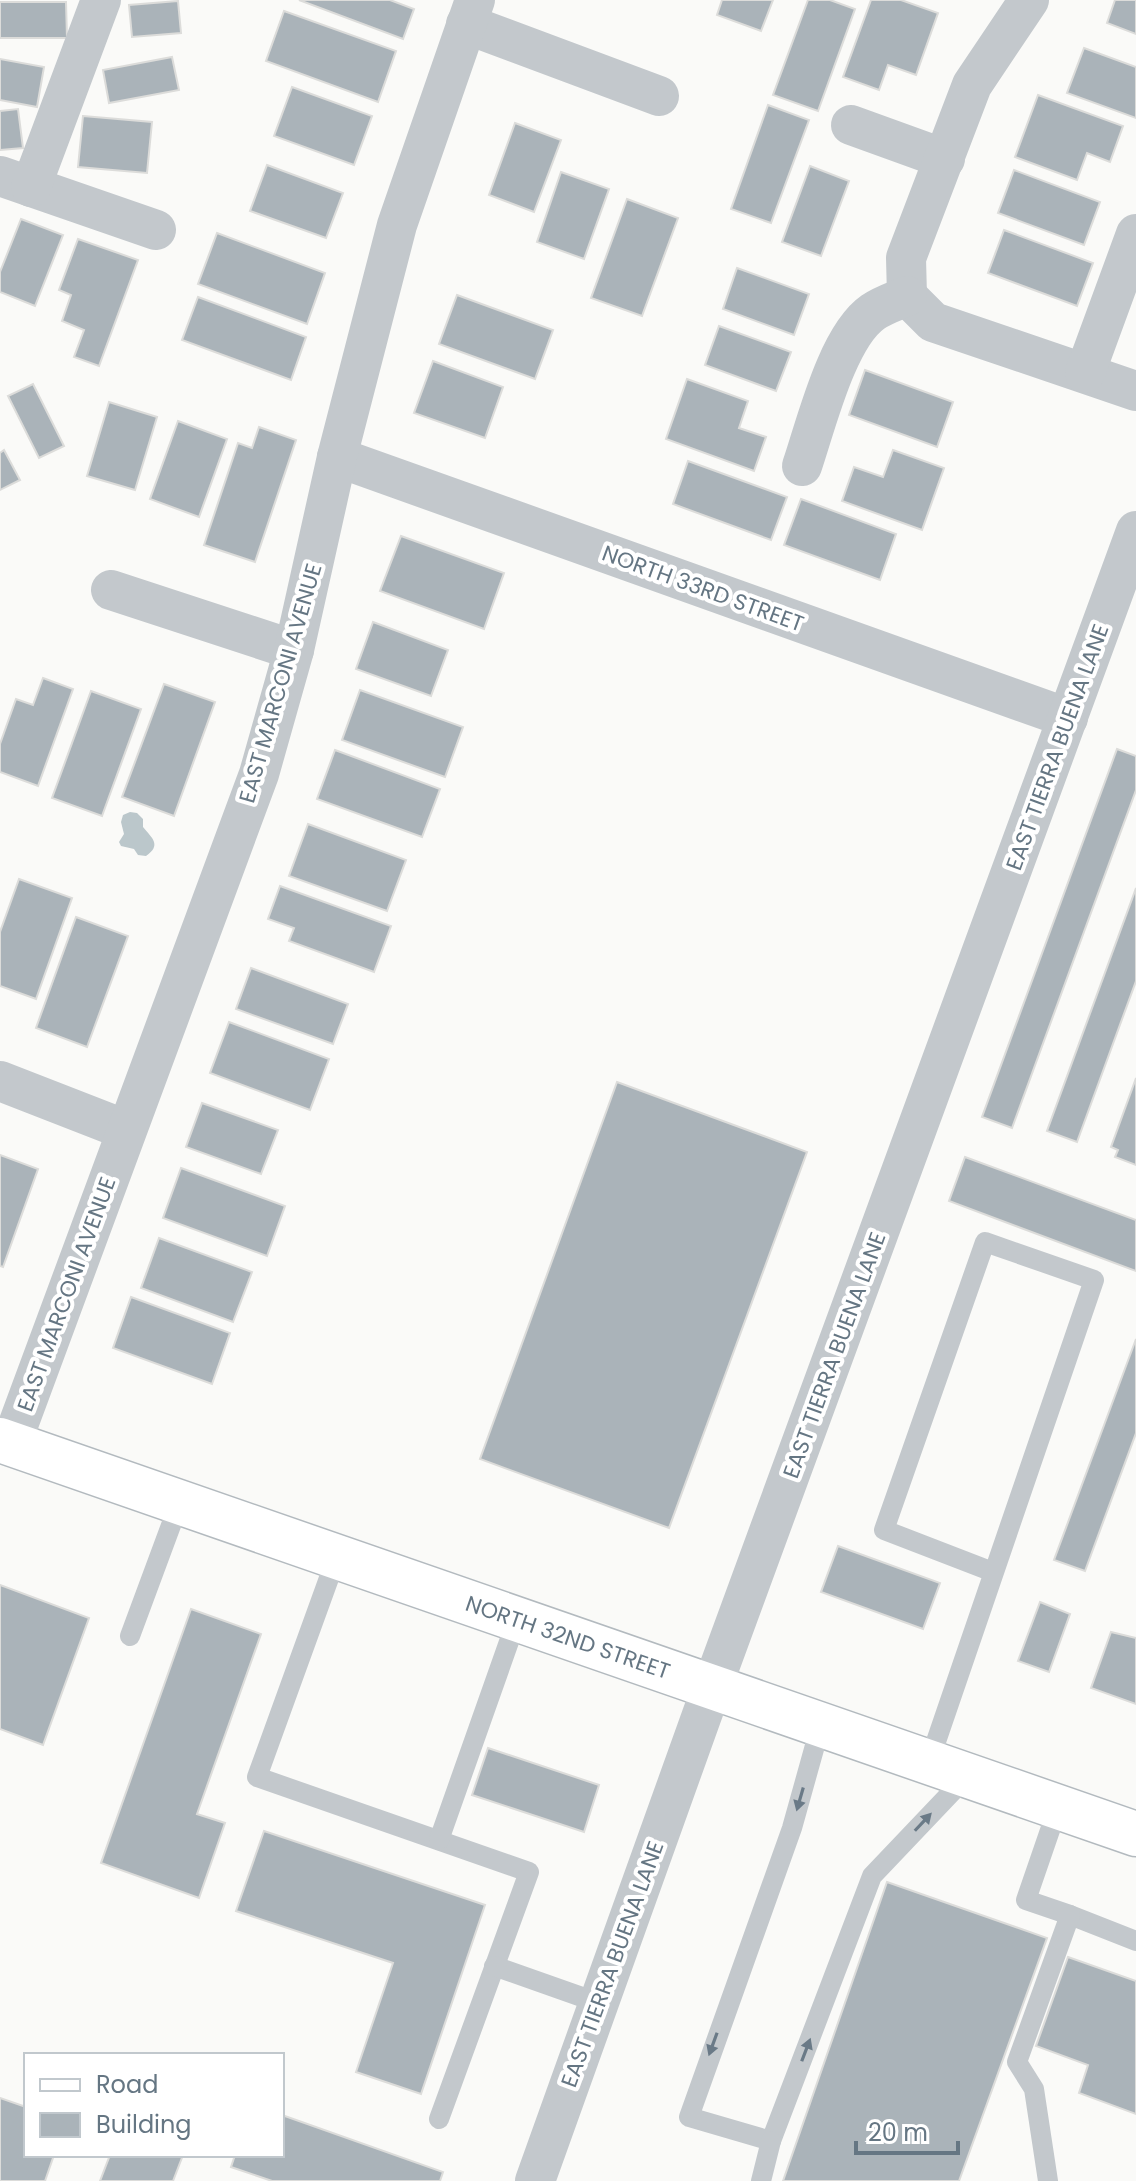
<svg xmlns="http://www.w3.org/2000/svg" width="1136" height="2181" font-family="Poppins,sans-serif">
	<rect width="100%" height="100%" fill="#fafaf8"/>
	<path fill="#bbc7cb" d="M130,812L137,813L143,819V827C152,838 162,845 146,856L138,855L134,849L121,846L119,842L124,834L121,822L123,815Z"/>
	<g fill="#aab3b9" stroke="#dcdcda" stroke-width="2">
		<path d="M299,0H390L414,9L403,39Z"/>
		<path d="M722,0H773L761,31L717,15Z"/>
		<path d="M808,0H830L855,9L818,111L773,95Z"/>
		<path d="M871,0H901L938,13L916,75L888,65L879,90L843,77Z"/>
		<path d="M1115,0H1136V34L1107,23Z"/>
		<path d="M178,1L181,33L132,37L129,5Z"/>
		<path d="M0,2H66L67,38H0Z"/>
		<path d="M284,11L396,51L378,102L266,61Z"/>
		<path d="M1084,48L1136,67V118L1067,93Z"/>
		<path d="M172,57L179,90L109,103L103,70Z"/>
		<path d="M0,59L44,67L37,107L0,100Z"/>
		<path d="M292,87L372,116L354,165L274,136Z"/>
		<path d="M1038,95L1123,126L1110,162L1087,153L1077,180L1015,157Z"/>
		<path d="M768,105L809,120L771,223L731,209Z"/>
		<path d="M18,109L23,148L0,150V111Z"/>
		<path d="M83,116L152,122L147,173L78,167Z"/>
		<path d="M515,123L561,140L534,212L489,195Z"/>
		<path d="M267,165L343,193L326,238L250,211Z"/>
		<path d="M810,166L849,181L821,256L782,242Z"/>
		<path d="M1014,170L1100,202L1084,245L998,213Z"/>
		<path d="M561,172L609,189L584,259L537,242Z"/>
		<path d="M627,199L678,218L642,316L591,298Z"/>
		<path d="M21,219L63,235L35,306L0,292V272Z"/>
		<path d="M1004,230L1093,263L1077,306L988,273Z"/>
		<path d="M217,233L325,273L307,324L198,284Z"/>
		<path d="M78,239L138,260L99,366L74,357L84,330L62,321L71,295L59,290Z"/>
		<path d="M737,268L809,294L794,335L723,309Z"/>
		<path d="M457,295L553,330L535,379L439,344Z"/>
		<path d="M198,297L306,337L291,380L182,340Z"/>
		<path d="M719,326L791,352L776,391L705,365Z"/>
		<path d="M433,361L503,387L485,438L414,413Z"/>
		<path d="M865,370L953,402L937,447L849,415Z"/>
		<path d="M687,379L748,401L739,428L766,437L754,471L666,439Z"/>
		<path d="M33,384L64,446L39,458L8,396Z"/>
		<path d="M109,402L157,417L135,490L87,476Z"/>
		<path d="M178,421L227,439L199,517L150,499Z"/>
		<path d="M259,427L296,440L255,562L204,545L238,443L252,448Z"/>
		<path d="M4,450L20,480L0,490V453Z"/>
		<path d="M893,450L944,468L922,530L842,501L854,467L883,477Z"/>
		<path d="M688,461L787,497L771,540L673,504Z"/>
		<path d="M801,499L896,534L880,580L784,545Z"/>
		<path d="M401,536L504,573L484,629L380,591Z"/>
		<path d="M373,622L448,650L431,696L356,669Z"/>
		<path d="M43,678L73,689L38,786L0,772V744L16,699L33,705Z"/>
		<path d="M164,684L215,702L174,816L122,797Z"/>
		<path d="M360,690L463,727L445,777L342,740Z"/>
		<path d="M91,691L141,709L102,816L52,798Z"/>
		<path d="M1117,749L1136,756V790L1012,1128L982,1117Z"/>
		<path d="M335,750L440,789L422,837L317,799Z"/>
		<path d="M308,824L406,860L387,911L289,876Z"/>
		<path d="M19,879L72,898L36,999L0,986V932Z"/>
		<path d="M280,886L391,926L374,972L289,941L294,928L268,919Z"/>
		<path d="M1136,888V981L1077,1142L1047,1131Z"/>
		<path d="M76,917L128,936L87,1047L36,1028Z"/>
		<path d="M251,968L348,1004L333,1044L236,1009Z"/>
		<path d="M229,1022L329,1059L310,1110L210,1073Z"/>
		<path d="M1136,1078V1165L1115,1157L1118,1150L1111,1147Z"/>
		<path d="M617,1082L807,1152L669,1528L480,1459Z"/>
		<path d="M202,1103L278,1130L261,1174L186,1147Z"/>
		<path d="M0,1155L38,1169L3,1267L0,1266Z"/>
		<path d="M965,1157L1136,1220V1271L949,1201Z"/>
		<path d="M181,1168L285,1206L267,1256L163,1218Z"/>
		<path d="M159,1238L252,1272L233,1322L141,1288Z"/>
		<path d="M131,1297L230,1333L212,1384L113,1348Z"/>
		<path d="M1136,1339V1433L1085,1571L1054,1560Z"/>
		<path d="M838,1546L940,1583L923,1629L821,1592Z"/>
		<path d="M0,1585L89,1618L43,1745L0,1729Z"/>
		<path d="M1040,1602L1070,1614L1049,1672L1018,1661Z"/>
		<path d="M191,1609L261,1634L197,1814L225,1823L199,1898L101,1863Z"/>
		<path d="M1111,1632L1136,1638V1704L1091,1688Z"/>
		<path d="M488,1748L599,1785L584,1832L472,1795Z"/>
		<path d="M264,1831L485,1905L421,2094L356,2072L393,1963L236,1911Z"/>
		<path d="M887,1882L1047,1938L959,2181H783Z"/>
		<path d="M1068,1957L1136,1981V2114L1079,2093L1088,2065L1036,2046Z"/>
		<path d="M0,2098L26,2107V2155H54L45,2181H0Z"/>
		<path d="M282,2115L443,2172L440,2181H272L231,2167L235,2155H282Z"/>
		<path d="M110,2155H183L173,2181H100Z"/>
	</g>
	<g fill="none" stroke-linecap="round" stroke-linejoin="round">
		<g stroke="#b3babf" stroke-width="47">
			<path id="secondary" d="M0,1440L1136,1834"/>
		</g>
		<g stroke="#c3c8cc" stroke-width="20">
			<path d="M337,1556L257,1777L529,1872L439,2119"/>
			<path d="M130,1636L180,1501"/>
			<path d="M821,1724L792,1828L689,2117L771,2141L872,1876L968,1775"/>
			<path d="M929,1762L1094,1280L985,1242L884,1530L993,1572"/>
			<path d="M439,1840L517,1619"/>
			<path d="M1070,1915L1136,1941"/>
			<path d="M494,1966L599,2003"/>
			<path d="M761,2181L771,2141"/>
			<path d="M1048,2181L1034,2089L1017,2062L1070,1915L1026,1900L1058,1807"/>
		</g>
		<g stroke="#c3c8cc" stroke-width="40">
			<path d="M466,24L659,96"/>
			<path d="M851,125L945,159"/>
			<path d="M0,176L156,230"/>
			<path d="M31,187L101,0"/>
			<path d="M907,296L906,258L972,85L1029,0"/>
			<path d="M907,296L933,322L1136,391"/>
			<path d="M1085,373L1136,234"/>
			<path d="M337,457L1068,718"/>
			<path d="M802,466C816,425 837,337 873,312C883,305 896,301 907,296"/>
			<path d="M111,590L294,650"/>
			<path d="M0,1081L126,1130"/>
			<path d="M11,1444L259,774L294,650L337,457L397,225L475,0"/>
			<path d="M535,2181L712,1687L1136,531"/>
		</g>
		<use href="#secondary" stroke="#fff" stroke-width="44"/>
	</g>
	<defs><path id="oneway-solid" d="M-6-.8H1V-3.2L6.5 0L1 3.2V.8H-6Z" transform="scale(2)"/></defs>
	<g fill="#6a7a87">
		<use href="#oneway-solid" transform="translate(800 1799) rotate(106)"/>
		<use href="#oneway-solid" transform="translate(923 1822) rotate(-47)"/>
		<use href="#oneway-solid" transform="translate(713 2044) rotate(110)"/>
		<use href="#oneway-solid" transform="translate(806 2050) rotate(-69)"/>
	</g>
	<g text-anchor="middle" stroke-width="8" stroke-linejoin="round" paint-order="stroke">
		<g font-size="22" fill="#657683" stroke="#fff">
			<text transform="translate(703 588) rotate(20)" y="8">NORTH 33RD STREET</text>
			<text transform="translate(280 683) rotate(-74)" y="8">EAST MARCONI AVENUE</text>
			<text transform="translate(1057 747) rotate(-70)" y="8">EAST TIERRA BUENA LANE</text>
			<text transform="translate(66 1294) rotate(-70)" y="8">EAST MARCONI AVENUE</text>
			<text transform="translate(834 1355) rotate(-70)" y="8">EAST TIERRA BUENA LANE</text>
			<text transform="translate(568 1637) rotate(19)" y="8">NORTH 32ND STREET</text>
			<text transform="translate(612 1964) rotate(-70)" y="8">EAST TIERRA BUENA LANE</text>
		</g>
	</g>
	<rect x="24" y="2053" width="260" height="104" fill="#ffffff" stroke="#c1c8cd" stroke-width="2"/>
	<rect x="40" y="2079" width="40" height="12" fill="#ffffff" stroke="#c1c8cd" stroke-width="2"/>
	<text x="96" y="2093" font-size="24" fill="#657683">Road</text>
	<rect x="40" y="2113" width="40" height="24" fill="#aab3b9" stroke="#c1c8cd" stroke-width="2"/>
	<text x="96" y="2133" font-size="24" fill="#657683">Building</text>
	<path d="M856 2141v12h102v-12" fill="none" stroke="#657683" stroke-width="4"/>
	<text x="868" y="2141" font-size="24" fill="#657683" stroke="#ffffff" stroke-width="6" paint-order="stroke">20 m</text>
</svg>
